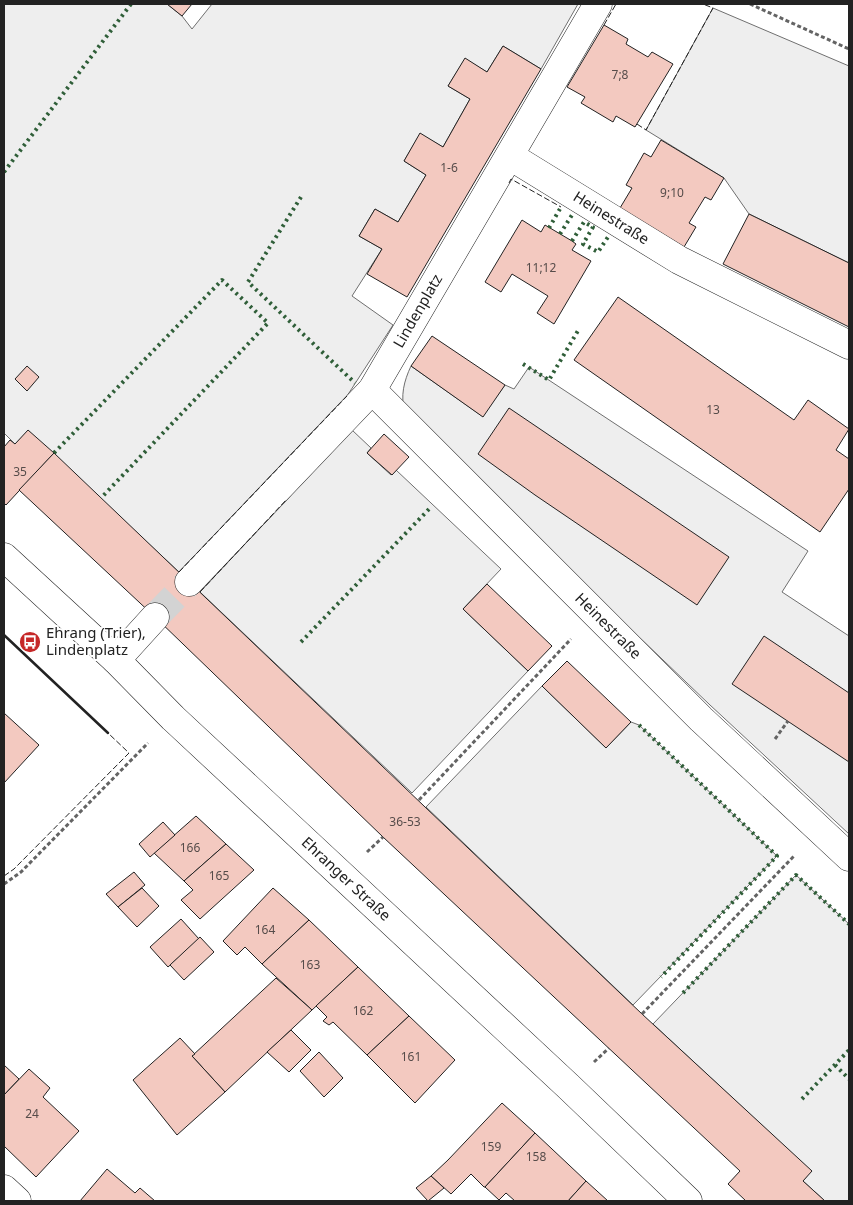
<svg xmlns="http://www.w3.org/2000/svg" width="853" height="1205" font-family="'Noto Sans',sans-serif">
	<rect width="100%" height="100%" fill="#fff"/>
	<g fill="#eee" stroke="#6f6f6f">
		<path d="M4,4H167L182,16L192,29L212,4H578L541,69L503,46L487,72L465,59L448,86L470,99L443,147L420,134L404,161L426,175L398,222L375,209L359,236L382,249L352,296L393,325L347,396L179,572L28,431L15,444L4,433Z"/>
		<path d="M713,8L849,66V263L749,214L724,178L646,130Z"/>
		<path d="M411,366L482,416L505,385L514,389L529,367L808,551L782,592L849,636V834L710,705L405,413C400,396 404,381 411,366Z"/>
		<path d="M352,430L371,448L367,453L391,475L396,470L501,569L463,609L528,671L412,793L200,592Z"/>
		<path d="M542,686L606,748L631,722L639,725L777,856L633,1005L426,807Z"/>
		<path d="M796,875L849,924V1201H825L803,1181L811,1171L653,1024Z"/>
	</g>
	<g fill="#f3c9c0" stroke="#222">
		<path d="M167,4H192L182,16Z"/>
		<path d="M604,25L628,39L626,44L648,57L652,52L673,64L635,127L616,116L613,122L581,103L585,97L567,87Z"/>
		<path d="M503,46L541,69L407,297L367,274L382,249L359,236L375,209L398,222L426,175L404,161L420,133L443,147L470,99L448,86L465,58L487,72Z"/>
		<path d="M661,140L724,178L711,200L705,197L689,223L696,227L684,247L620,208L632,188L626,185L644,153L651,157Z"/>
		<path d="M749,214L849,263V327L723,264Z"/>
		<path d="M522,220L541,232L545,225L572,241L576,244L572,250L591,261L554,324L537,313L548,296L512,274L501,292L485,282Z"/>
		<path d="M618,297L794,420L808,400L849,429L836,450L849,459V489L820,532L574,360Z"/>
		<path d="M432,336L505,385L483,417L411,366Z"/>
		<path d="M27,366L39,377L27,391L15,379Z"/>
		<path d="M509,408L729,557L697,605L535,495L478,454Z"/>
		<path d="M28,430L54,453L6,505L4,503V447L10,440L15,444Z"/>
		<path d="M384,434L409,457L392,475L367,453Z"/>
		<path d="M54,453L642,1014L812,1171L803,1181L825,1201H746L728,1184L740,1171L383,837L155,617L19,490Z"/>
		<path d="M487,584L552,646L528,671L463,609Z"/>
		<path d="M764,636L849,693V762L732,684Z"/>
		<path d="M567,661L631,722L606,748L542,686Z"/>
		<path d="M4,713L39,745L4,783Z"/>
		<path d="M196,816L226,844L184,881L154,853Z"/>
		<path d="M163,822L175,835L150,857L139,844Z"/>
		<path d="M226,844L254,870L200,919L181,900L193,890L184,881Z"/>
		<path d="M134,872L145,885L118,907L106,894Z"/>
		<path d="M142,888L159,906L137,927L118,907Z"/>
		<path d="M273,888L309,920L262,964L245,947L237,955L223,941Z"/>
		<path d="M181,919L199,939L168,967L150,947Z"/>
		<path d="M309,920L358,967L312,1010L262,964Z"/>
		<path d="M200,937L214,952L184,980L170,965Z"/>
		<path d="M358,967L409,1016L367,1055L333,1022L329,1025L323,1021L327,1017L316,1006Z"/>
		<path d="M276,978L312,1010L225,1092L192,1056Z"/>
		<path d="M409,1016L455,1060L415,1103L367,1055Z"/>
		<path d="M291,1030L311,1050L289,1072L267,1052Z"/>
		<path d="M180,1038L195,1054L192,1056L225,1092L177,1135L133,1080Z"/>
		<path d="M319,1052L343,1078L324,1097L300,1071Z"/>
		<path d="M4,1065L19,1079L4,1095Z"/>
		<path d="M29,1069L50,1088L43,1097L79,1131L36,1177L4,1146V1095Z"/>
		<path d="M502,1103L535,1133L485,1187H484L471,1174L451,1194L431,1176L448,1160Z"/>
		<path d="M535,1133L586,1181L568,1201H515L506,1193L499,1200L485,1187Z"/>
		<path d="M107,1169L135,1193L140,1188L155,1201H80Z"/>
		<path d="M431,1176L444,1188L428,1201L416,1188Z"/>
		<path d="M586,1181L608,1201H568Z"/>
	</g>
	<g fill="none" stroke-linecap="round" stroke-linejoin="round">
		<path stroke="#d3d3d3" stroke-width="28" stroke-dasharray="28 14" stroke-linecap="butt" d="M155,617L189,582"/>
		<g stroke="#222" stroke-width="29">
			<g id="minor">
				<path d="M510,156L679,260L849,345"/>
				<path d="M372,390L701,719L849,857"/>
				<path d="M4,557L116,660L173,718L569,1087L688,1201"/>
				<path d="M189,582L372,390L598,4"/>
				<path d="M116,660L155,617"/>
				<path d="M4,1189L17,1201"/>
			</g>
		</g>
		<g stroke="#646464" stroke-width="3" stroke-dasharray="4 2.5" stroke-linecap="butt">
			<path d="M750,4L849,49"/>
			<path d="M775,739L788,721"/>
			<path d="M419,800L571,639"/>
			<path d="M367,852L383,837"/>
			<path d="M4,884L21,872L148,743"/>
			<path d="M642,1014L794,856"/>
			<path d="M594,1062L609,1048"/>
		</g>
		<use href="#minor" stroke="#fff" stroke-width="28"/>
		<g stroke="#2f5e38" stroke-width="4" stroke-dasharray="2.5 4" stroke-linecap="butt">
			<path d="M4,172L131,4"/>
			<path d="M301,197L248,282L355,383"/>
			<path d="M549,228L561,207"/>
			<path d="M560,234L572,215"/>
			<path d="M572,241L584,222L593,227L583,244L598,252L608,237"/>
			<path d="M523,364L549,380L579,329"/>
			<path d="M54,453L222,280L268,323L101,498"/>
			<path d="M301,642L431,507"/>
			<path d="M639,725L777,856L661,977"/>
			<path d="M683,993L796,875L849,924"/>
			<path d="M835,1065L849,1079"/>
			<path d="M802,1099L849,1050"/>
		</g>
		<g stroke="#222" stroke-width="1" stroke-dasharray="6 2.5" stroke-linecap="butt">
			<path d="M604,25L616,4"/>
			<path d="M637,124L646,130L713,8L703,4"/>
			<path d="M509,183L511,179L561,207"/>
			<path d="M179,572L347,396"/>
			<path d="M200,592L287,499"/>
			<path d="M4,876L14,869L129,753L108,733"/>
		</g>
		<path stroke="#222" stroke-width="2.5" d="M4,635L108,733"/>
	</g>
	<defs>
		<g id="bus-disc" transform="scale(1.125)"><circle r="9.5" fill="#c62828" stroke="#fff"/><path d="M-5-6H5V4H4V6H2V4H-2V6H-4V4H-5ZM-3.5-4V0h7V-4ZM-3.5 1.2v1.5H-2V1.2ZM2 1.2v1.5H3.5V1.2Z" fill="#fff"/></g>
	</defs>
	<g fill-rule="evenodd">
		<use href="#bus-disc" x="30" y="642"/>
	</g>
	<g text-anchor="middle" stroke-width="4" stroke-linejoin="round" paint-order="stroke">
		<g font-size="12" fill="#564c4a">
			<text x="620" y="79">7;8</text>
			<text x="449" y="172">1-6</text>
			<text x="672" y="197">9;10</text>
			<text x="541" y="272">11;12</text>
			<text x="713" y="414">13</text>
			<text x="20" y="476">35</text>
			<text x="405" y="826">36-53</text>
			<text x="190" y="852">166</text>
			<text x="219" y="880">165</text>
			<text x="265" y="934">164</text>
			<text x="310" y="969">163</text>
			<text x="363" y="1015">162</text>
			<text x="411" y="1061">161</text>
			<text x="32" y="1118">24</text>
			<text x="491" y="1151">159</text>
			<text x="536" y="1161">158</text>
		</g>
		<g font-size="15" fill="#222" stroke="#fff">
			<text transform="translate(611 218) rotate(32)" y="5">Heinestraße</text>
			<text transform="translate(418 311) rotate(-60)" y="5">Lindenplatz</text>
			<text transform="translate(608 626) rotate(45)" y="5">Heinestraße</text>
			<text transform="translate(346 879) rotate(43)" y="5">Ehranger Straße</text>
		</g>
		<g font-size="15" fill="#222" stroke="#fff" text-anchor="start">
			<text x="46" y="638">Ehrang (Trier),<tspan x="46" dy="17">Lindenplatz</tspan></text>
		</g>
	</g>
	<rect width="853" height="1205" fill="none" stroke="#222222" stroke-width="10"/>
</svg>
